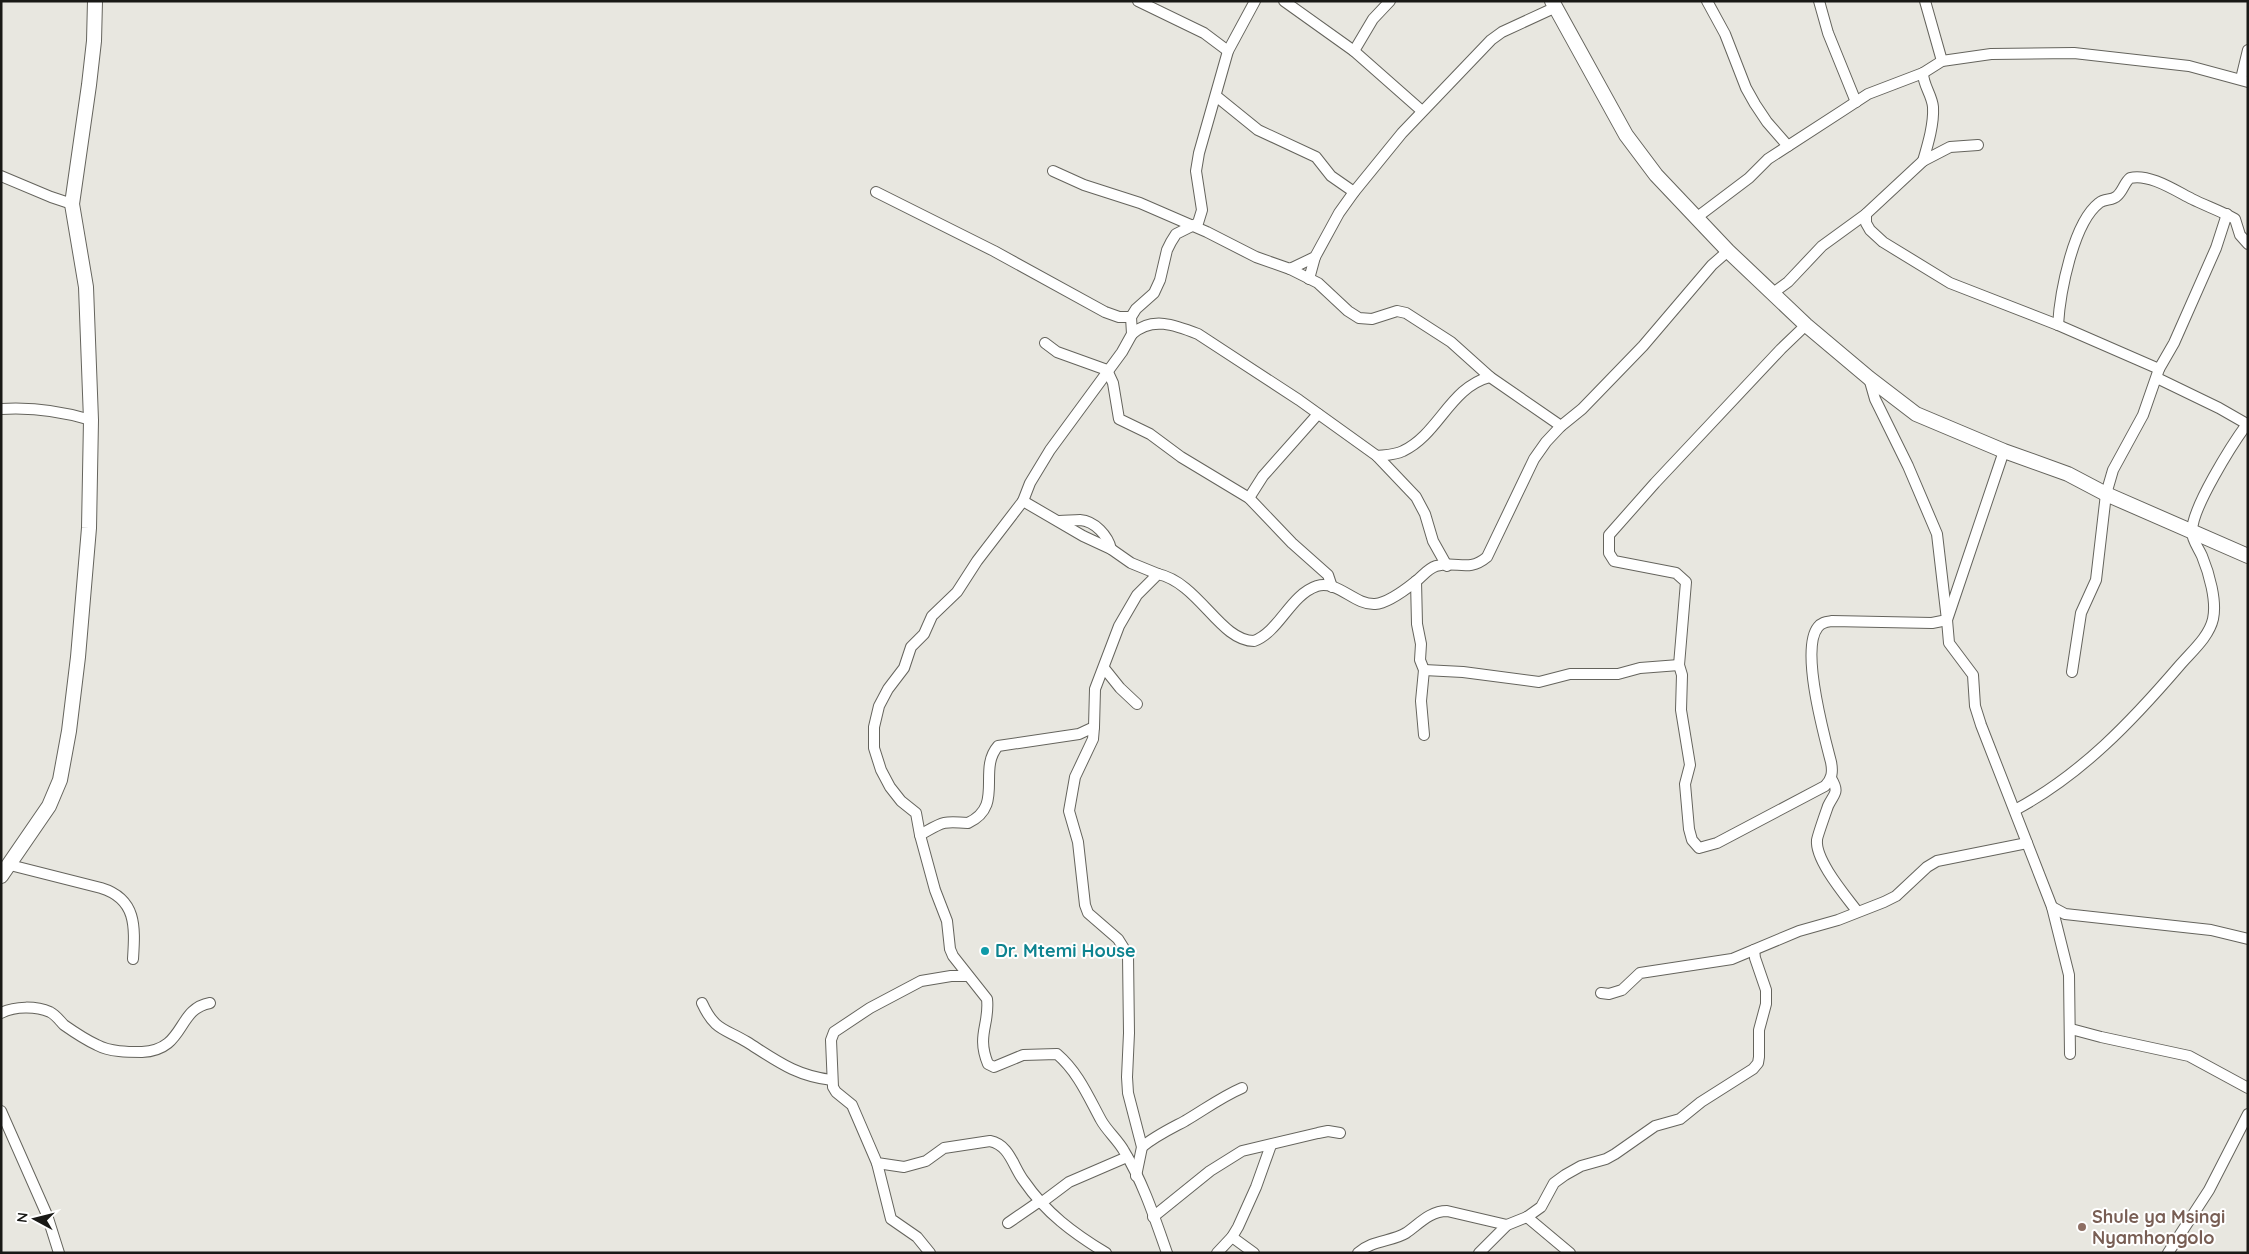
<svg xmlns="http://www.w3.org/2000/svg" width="2249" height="1254" font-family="Quicksand,sans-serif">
	<rect width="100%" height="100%" fill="#e8e7e0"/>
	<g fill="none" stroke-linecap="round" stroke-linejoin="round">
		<g stroke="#65645d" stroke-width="12">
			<g id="minor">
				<path d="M1138,1L1204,33L1228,51"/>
				<path d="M1284,1L1354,51L1422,111"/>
				<path d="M1707,1L1725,34L1746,88L1755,104L1767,122L1788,146"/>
				<path d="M1819,1L1828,33L1856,102"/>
				<path d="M1925,1L1942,61"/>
				<path d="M1354,51L1373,19L1390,1"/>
				<path d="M2241,79L2248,50"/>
				<path d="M1216,96L1258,130L1316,157L1331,176L1354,192"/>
				<path d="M1923,161C1928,144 1934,124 1933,107C1932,95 1923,85 1923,73"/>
				<path d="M1053,171L1084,185L1140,203L1207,232L1256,257L1290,269L1315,257L1339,213L1354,192L1402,133L1491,40L1502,32L1554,8"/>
				<path d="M1,176L51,197L72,204"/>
				<path d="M876,192L994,251L1105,312L1119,317H1131"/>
				<path d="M1866,214V223L1870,230L1883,242L1950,283L2058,325L2159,369"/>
				<path d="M1696,218L1749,178L1768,159L1842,111L1868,94L1923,73L1942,61L1991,54L2074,53L2189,66L2248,82"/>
				<path d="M1290,269L1318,283L1348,311L1359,318L1372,319L1397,311L1406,313L1451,342L1490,377L1561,426"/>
				<path d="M1309,279L1315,257"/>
				<path d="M1773,293L1788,282L1822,246L1866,214L1923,161L1950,147L1978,145"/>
				<path d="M1806,325L1781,349L1655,483L1609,535V553L1614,561L1676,573L1686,582L1679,665L1682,675L1681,710L1690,765L1685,784L1689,829L1692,840L1699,848L1717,843L1825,786C1832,779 1833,772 1831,762C1824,735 1800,649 1818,627C1822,622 1826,622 1832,621L1932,623L1947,620L1937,534L1908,466L1875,399L1869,378"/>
				<path d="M2058,325C2060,293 2073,223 2099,203C2105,198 2112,201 2117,196C2123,191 2124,183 2130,178C2149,173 2176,191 2192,199C2206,206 2221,211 2235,219L2240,235L2248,244"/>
				<path d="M1132,334C1152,316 1175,325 1198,334L1299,400L1377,456L1416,497L1425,514L1433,541L1447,566"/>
				<path d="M1045,343L1057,352L1107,370L1113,383L1119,419L1150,434L1181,457L1249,498L1292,543L1328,575L1332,587"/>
				<path d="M1,409C33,407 61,411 91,420"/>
				<path d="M2004,451L1947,620L1949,643L1973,675L1975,706L1981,725L2052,907L2069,975L2070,1054"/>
				<path d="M1377,456C1385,455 1395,455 1403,451C1439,434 1450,387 1490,377"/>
				<path d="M1249,498L1263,476L1318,414"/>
				<path d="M1023,501L1083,536L1111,549L1131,563L1158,574"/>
				<path d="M1059,521C1066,521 1073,520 1080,520C1095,521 1108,536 1111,549"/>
				<path d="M1416,581L1417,624L1421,644L1420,660L1424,670L1421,701L1424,735"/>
				<path d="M1104,668L1120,688L1137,704"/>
				<path d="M1424,670L1463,672L1539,682L1570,674H1618L1640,668L1679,665"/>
				<path d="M2072,672L2081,613L2096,580L2106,494L2113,470L2143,415L2159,369L2174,343L2216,248L2227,214"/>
				<path d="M1094,727L1093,739L1075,777L1069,811L1078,842L1085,905L1088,913L1118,939L1128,955L1129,1033L1127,1077L1128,1093L1142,1147L1136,1176"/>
				<path d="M1831,778C1840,793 1834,793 1828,806C1827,809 1817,837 1817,840C1815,860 1845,895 1857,911"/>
				<path d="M2015,810C2081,775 2132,721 2180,665C2191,652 2209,637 2213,619C2217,601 2209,573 2202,556C2199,549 2192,540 2192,532C2191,509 2233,443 2247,424L2219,408L2157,378"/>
				<path d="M920,835C943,822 941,821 968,823C1005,806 977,770 998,746L1079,734L1094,727L1095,689L1119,626L1137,595L1158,574C1199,583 1220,641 1254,641C1280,631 1290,595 1317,586C1338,580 1354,605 1375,604C1388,603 1405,590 1415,582C1422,577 1427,569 1436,566C1457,560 1468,573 1487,557L1534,459L1546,442L1561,426L1582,409L1643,346L1712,265L1728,251"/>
				<path d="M10,865L101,888C137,899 135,927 133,959"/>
				<path d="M2052,907L2065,914L2211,930L2248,939"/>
				<path d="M968,976H951L921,981L870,1008L834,1032L831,1040L833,1087L836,1092L852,1105L877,1163L904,1167L926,1161L944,1148L990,1141C1010,1145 1013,1167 1024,1181C1046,1213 1073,1233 1106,1253"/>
				<path d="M1601,993L1609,994L1622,990L1640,973L1732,959L1799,931L1838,920L1884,902L1896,896L1927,867L1937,861L2027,843"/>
				<path d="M702,1003C715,1031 724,1028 747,1042C777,1061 796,1076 832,1080"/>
				<path d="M1,1013C15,1006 36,1006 50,1012C56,1015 60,1021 64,1025C74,1032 86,1040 97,1045C110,1052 128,1052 142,1052C186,1050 176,1009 210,1003"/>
				<path d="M2071,1029L2101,1037L2189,1056L2248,1088"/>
				<path d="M1,1111L47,1215L59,1253"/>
				<path d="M1142,1147C1155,1136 1170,1129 1185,1121C1204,1110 1221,1097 1242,1088"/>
				<path d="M877,1163L891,1219L917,1237L930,1253"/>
				<path d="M1041,1203L1069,1182L1127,1157"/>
				<path d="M1153,1217L1210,1171L1242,1151L1318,1133L1328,1131L1340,1133"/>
				<path d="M1527,1217L1570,1253"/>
				<path d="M1008,1223L1040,1201"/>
				<path d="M1232,1237L1254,1253"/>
				<path d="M1167,1253C1155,1219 1143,1182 1124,1151C1118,1140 1107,1131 1101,1120C1088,1096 1078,1072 1057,1054L1023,1055L994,1067L988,1064C976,1035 990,1024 987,999L953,956L950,949L947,921L935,890L920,835L916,813L901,801L890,787L881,770L874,748V727L879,706L888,689L904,668L911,647L924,634L932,616L957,592L977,561L1023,501L1030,483L1050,450L1122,352L1132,334L1131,317L1136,309L1154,293L1160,280L1167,250L1171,242L1176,234L1198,223L1202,210L1196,171L1199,153L1228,51L1255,1"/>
				<path d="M1217,1253L1232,1237L1238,1227L1256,1187L1271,1145"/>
				<path d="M1358,1253C1372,1240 1391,1242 1406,1233C1419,1224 1430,1211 1447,1211L1507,1225"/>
				<path d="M1479,1253L1507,1225L1527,1217L1541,1207L1554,1183L1565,1175L1581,1166L1606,1159L1615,1154L1655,1126L1680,1119L1701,1102L1753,1069L1758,1063L1759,1057V1030L1766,1004V990L1755,958L1754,950"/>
				<path d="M2168,1253L2209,1190L2248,1114"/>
			</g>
		</g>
		<g stroke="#65645d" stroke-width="16">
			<g id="secondary">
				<path d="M1552,1L1626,135L1656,175L1728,251L1806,325L1869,378L1916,414L2004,451L2068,474L2106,494L2248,556"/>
				<path d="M1,876L49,806L60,780L69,731L78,657L89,528L91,420L86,287L72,204L89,85L94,41L95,1"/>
			</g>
		</g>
		<use href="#minor" stroke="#fff" stroke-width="10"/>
		<use href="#secondary" stroke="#fff" stroke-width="14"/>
	</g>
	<circle fill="#0f9aa8" stroke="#fff" stroke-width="2" cx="985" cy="951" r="5"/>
	<circle fill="#8d6e63" stroke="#fff" stroke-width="2" cx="2082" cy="1227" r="5"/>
	<g text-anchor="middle" stroke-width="4" stroke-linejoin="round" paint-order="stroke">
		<g font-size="18" font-weight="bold" fill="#0d838f" stroke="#fff" text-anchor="start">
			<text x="995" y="957">Dr. Mtemi House</text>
		</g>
		<g font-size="18" font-weight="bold" fill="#785e54" stroke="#fff" text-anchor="start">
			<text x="2092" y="1223">Shule ya Msingi<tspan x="2092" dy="21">Nyamhongolo</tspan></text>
		</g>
	</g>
	<rect width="2249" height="1254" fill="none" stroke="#191916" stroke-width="5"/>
	<g transform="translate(35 1219) rotate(277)" stroke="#ffffff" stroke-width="4" paint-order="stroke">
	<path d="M0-4L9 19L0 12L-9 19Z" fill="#191916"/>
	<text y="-8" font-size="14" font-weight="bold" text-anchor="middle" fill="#191916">N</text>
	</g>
</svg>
